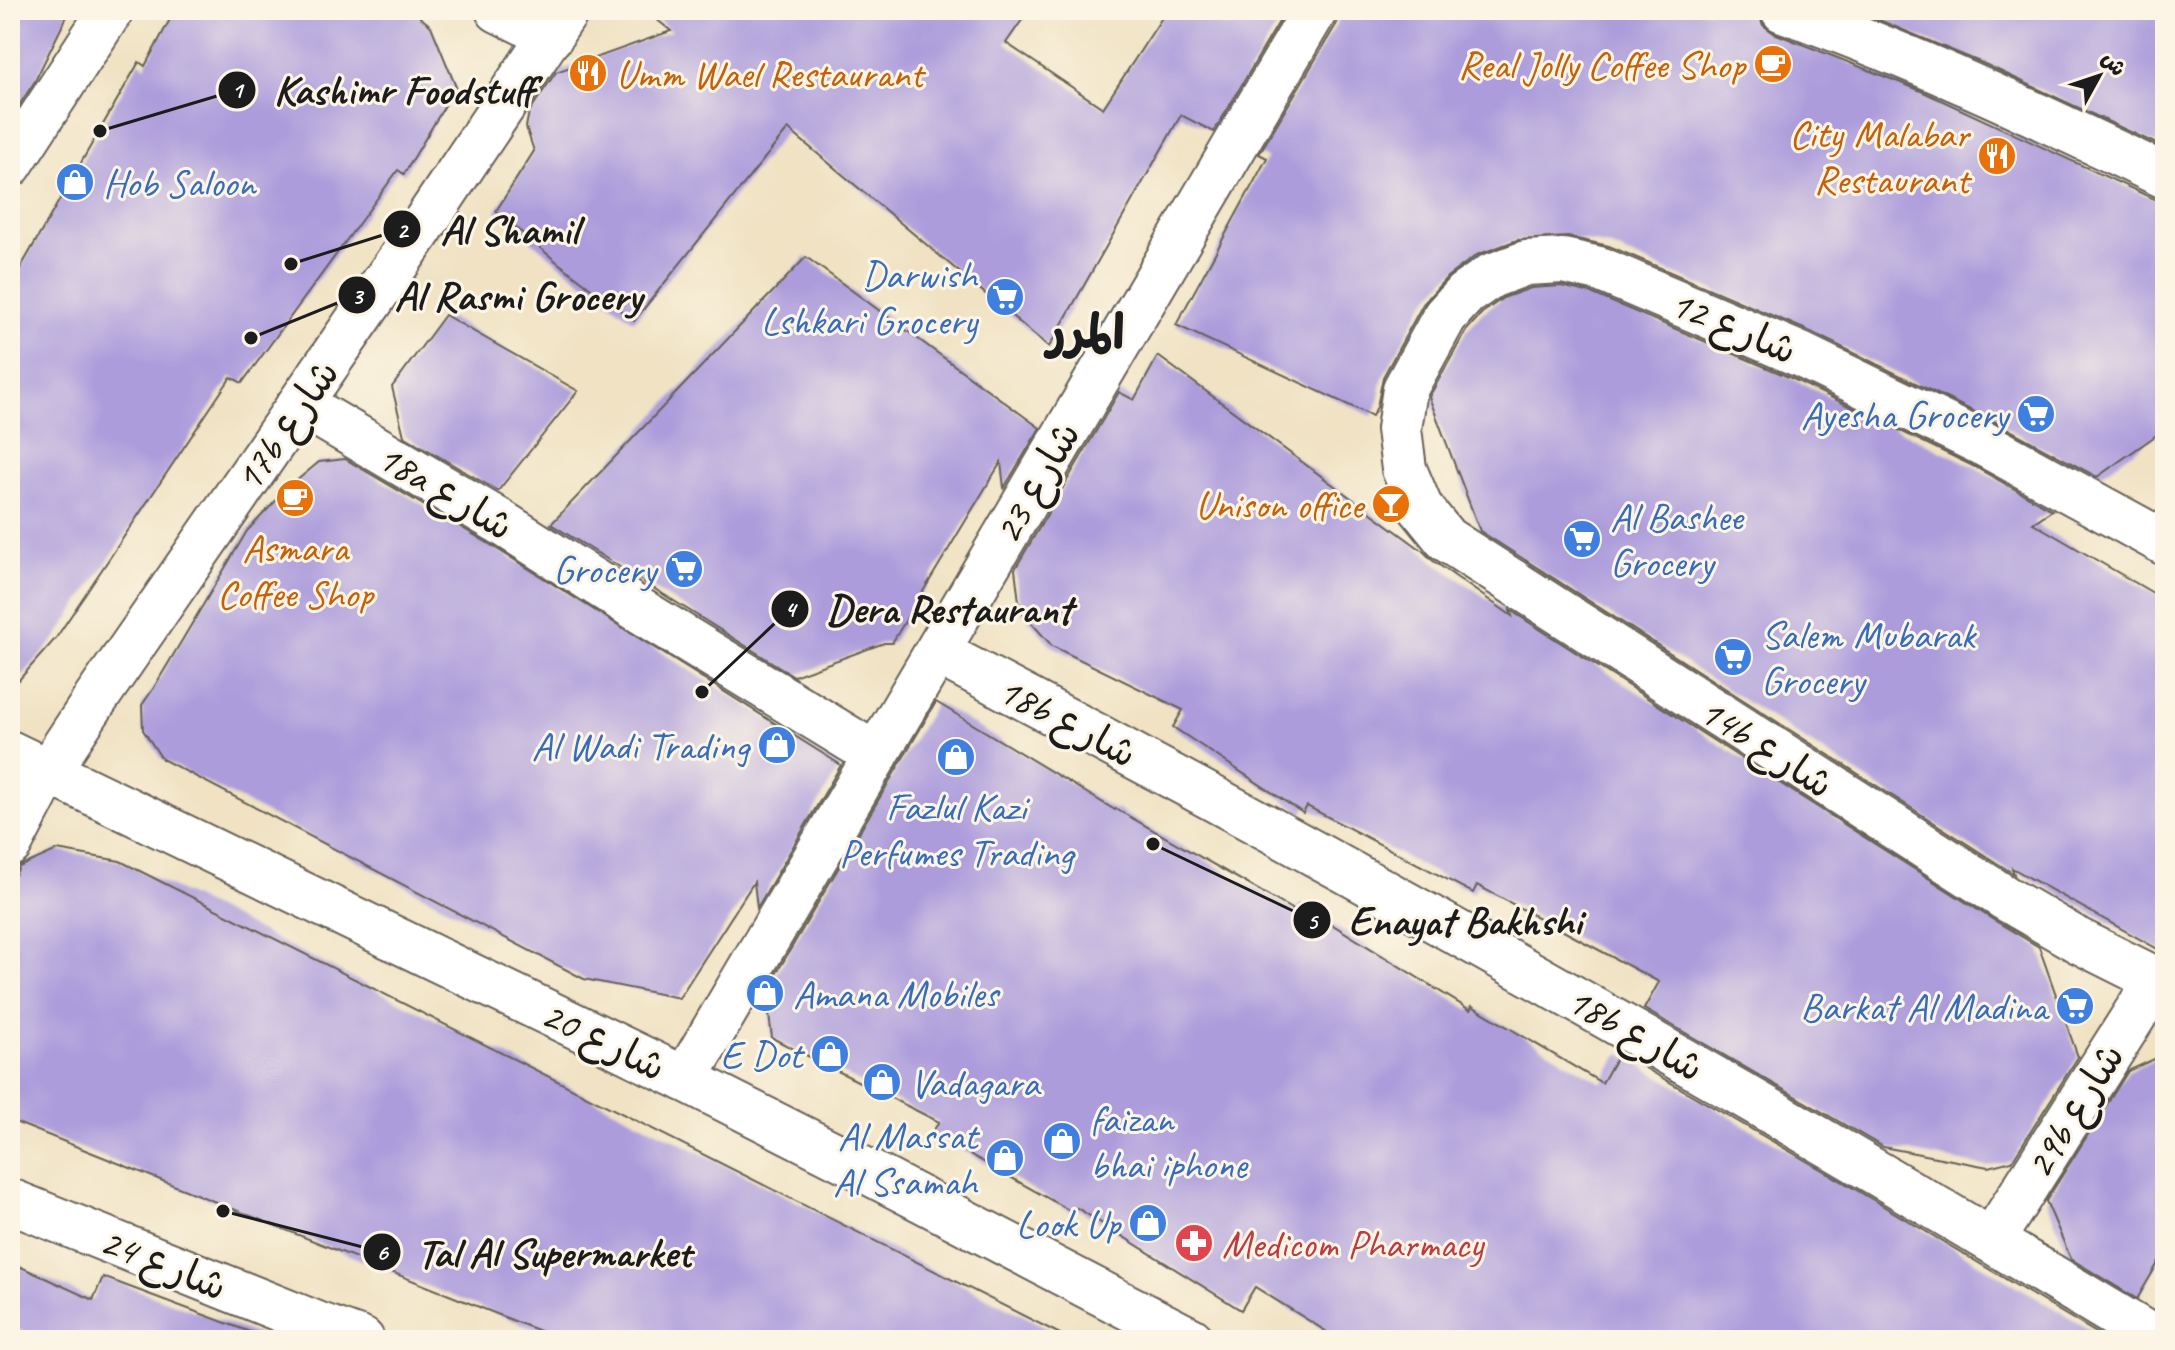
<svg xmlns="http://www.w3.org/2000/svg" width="2175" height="1350" font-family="Caveat,'Playpen Sans Arabic',sans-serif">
	<rect width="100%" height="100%" fill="#fcf5e5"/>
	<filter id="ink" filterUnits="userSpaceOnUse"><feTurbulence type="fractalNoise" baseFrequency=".0125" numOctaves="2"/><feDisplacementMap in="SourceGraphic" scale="16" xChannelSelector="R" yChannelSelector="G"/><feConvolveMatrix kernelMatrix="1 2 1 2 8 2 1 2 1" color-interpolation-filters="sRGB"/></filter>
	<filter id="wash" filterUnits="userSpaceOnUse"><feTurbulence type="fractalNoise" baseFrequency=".006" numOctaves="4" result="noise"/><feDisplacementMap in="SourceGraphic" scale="32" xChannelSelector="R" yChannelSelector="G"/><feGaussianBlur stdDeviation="1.8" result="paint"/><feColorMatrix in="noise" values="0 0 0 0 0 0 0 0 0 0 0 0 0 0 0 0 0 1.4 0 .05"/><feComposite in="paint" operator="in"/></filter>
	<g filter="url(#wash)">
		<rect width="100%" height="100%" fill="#f0e2c3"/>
		<g id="blocks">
			<g fill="#ac9cdc">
				<path d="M10,10H70L35,81L10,119Z"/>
				<path d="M175,10H411L431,26L456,87L404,174L398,170L242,383L231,377L56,638L10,690V286L139,62L145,66Z"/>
				<path d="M645,10H1029L1006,43L1103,108L1167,10H1286L1214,132L1181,115L1049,347L788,129L634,321L557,262L496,211L534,151L526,127L529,112L556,72L671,31Z"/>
				<path d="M1340,10H1759V15L1763,25L1774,33L1919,90L2154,199L2165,201V429L2097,477L1997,423L1811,332L1609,246L1568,237L1517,240L1477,255L1447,277L1423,304L1383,377L1377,407L1372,416L1176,325L1267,158L1259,154L1337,23Z"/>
				<path d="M1855,10H2165V148L1987,65Z"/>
				<path d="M806,257L1040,428L1004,488L1001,462L892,643H884L794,676L551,524Z"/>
				<path d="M1561,286L1591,293L1791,378L1975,467L2052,510L2033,523L2165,600V953L2012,868L2014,874L1480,531L1429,397L1466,331L1482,313L1503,298L1531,288Z"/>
				<path d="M445,315L578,391L498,491L404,436L392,387Z"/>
				<path d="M1158,356L1423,551L1432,560L1512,616L1510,610L1992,919L2039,947L2078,1057L2012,1161L1988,1167L1883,1147L1644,1009L1659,982L1477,885L1473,893L1307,806L1303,813L1173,727L1183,710L1052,646L1020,610L1015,569L1119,392L1134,400Z"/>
				<path d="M345,459L486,542L841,765L757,908L754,882L679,998L584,979L162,759L143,730L142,705L153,689L247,531L289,487L319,462Z"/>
				<path d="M936,702L1115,810L1116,809L1295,911L1299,904L1470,1010L1472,1006L1602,1083L1619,1053L1843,1182L2108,1340H1340L1255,1287L1241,1310L1077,1208L1074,1213L932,1133L939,1122L772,1038L766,991Z"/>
				<path d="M57,850L120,861L1072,1340H562L10,1120V885L19,867Z"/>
				<path d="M2165,1054V1251L2137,1299L2071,1259L2046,1201L2128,1071Z"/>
				<path d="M10,1262L93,1300L103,1277L258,1335V1340H42L10,1326Z"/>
			</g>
		</g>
	</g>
	<g filter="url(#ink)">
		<use href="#blocks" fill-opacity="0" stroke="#666156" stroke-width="2"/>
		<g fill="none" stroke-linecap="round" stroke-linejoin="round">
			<g stroke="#666156" stroke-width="48">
				<g id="minor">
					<path d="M498,10L551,36"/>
					<path d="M1783,10C1914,56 2040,116 2165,176"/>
					<path d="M10,165L111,10"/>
					<path d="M301,404L499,521L631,605L876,755"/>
					<path d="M2165,543L1986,445L1801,355L1599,269L1563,261L1526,263L1491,276L1465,294L1445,316L1405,389L1399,429L1404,469L1420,507L1446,539L2005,898L2079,941L2165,984"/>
					<path d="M937,652C1351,867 1757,1098 2157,1340"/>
					<path d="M10,753L685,1079L857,1166L1191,1340"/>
					<path d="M10,844L48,771L95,700L418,233L567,10"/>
					<path d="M685,1079L1315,10"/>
					<path d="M10,1201L317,1324L362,1340"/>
					<path d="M1992,1240L2156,981"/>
				</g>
			</g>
			<use href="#minor" stroke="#fff" stroke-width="44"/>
		</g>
	</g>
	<defs>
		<g id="cafe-disc" transform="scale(2)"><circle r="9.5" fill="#e8710a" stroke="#fcf5e5"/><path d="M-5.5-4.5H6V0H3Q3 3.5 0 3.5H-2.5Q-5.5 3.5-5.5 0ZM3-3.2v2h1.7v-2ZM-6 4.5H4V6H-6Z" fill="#fff"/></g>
		<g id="restaurant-disc" transform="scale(2)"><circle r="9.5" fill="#e8710a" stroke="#fcf5e5"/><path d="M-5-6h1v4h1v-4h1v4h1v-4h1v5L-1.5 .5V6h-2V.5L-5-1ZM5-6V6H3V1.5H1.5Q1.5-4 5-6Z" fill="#fff"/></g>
		<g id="shop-disc" transform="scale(2)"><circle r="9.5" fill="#3f7fe0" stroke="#fcf5e5"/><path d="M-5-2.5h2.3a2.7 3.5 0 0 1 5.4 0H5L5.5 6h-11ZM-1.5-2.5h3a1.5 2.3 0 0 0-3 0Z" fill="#fff"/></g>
		<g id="supermarket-disc" transform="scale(2)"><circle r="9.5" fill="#3f7fe0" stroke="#fcf5e5"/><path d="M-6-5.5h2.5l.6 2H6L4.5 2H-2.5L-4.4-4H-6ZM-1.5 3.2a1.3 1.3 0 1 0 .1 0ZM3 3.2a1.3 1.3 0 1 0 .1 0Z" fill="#fff"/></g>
		<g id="bar-disc" transform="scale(2)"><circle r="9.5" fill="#e8710a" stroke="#fcf5e5"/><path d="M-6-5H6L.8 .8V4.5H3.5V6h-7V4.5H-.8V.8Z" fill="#fff"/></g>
		<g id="pharmacy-disc" transform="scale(2)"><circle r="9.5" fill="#e0444e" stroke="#fcf5e5"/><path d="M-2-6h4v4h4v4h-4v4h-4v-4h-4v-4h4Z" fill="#fff"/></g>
	</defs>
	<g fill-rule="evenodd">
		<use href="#cafe-disc" x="1773" y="64"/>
		<use href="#restaurant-disc" x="588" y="73"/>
		<use href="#restaurant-disc" x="1997" y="156"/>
		<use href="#shop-disc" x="75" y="182"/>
		<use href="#supermarket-disc" x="1005" y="297"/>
		<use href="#supermarket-disc" x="2036" y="414"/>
		<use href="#cafe-disc" x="295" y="498"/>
		<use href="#bar-disc" x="1391" y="504"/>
		<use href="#supermarket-disc" x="1582" y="539"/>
		<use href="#supermarket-disc" x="684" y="569"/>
		<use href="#supermarket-disc" x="1733" y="657"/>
		<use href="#shop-disc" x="777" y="745"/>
		<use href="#shop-disc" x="956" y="757"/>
		<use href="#shop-disc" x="765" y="993"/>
		<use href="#supermarket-disc" x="2075" y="1006"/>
		<use href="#shop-disc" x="830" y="1054"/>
		<use href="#shop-disc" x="882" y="1082"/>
		<use href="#shop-disc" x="1062" y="1141"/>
		<use href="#shop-disc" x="1005" y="1158"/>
		<use href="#shop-disc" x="1148" y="1223"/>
		<use href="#pharmacy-disc" x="1194" y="1243"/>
	</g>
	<g text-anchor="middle" stroke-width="6" stroke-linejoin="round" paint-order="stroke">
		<g font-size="40" fill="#c56008" stroke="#fcf5e5" text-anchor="end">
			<text x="1745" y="78">Real Jolly Coffee Shop</text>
			<text x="616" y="87" text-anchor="start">Umm Wael Restaurant</text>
			<text x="1969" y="147">City Malabar<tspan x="1969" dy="46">Restaurant</tspan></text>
			<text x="1363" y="518">Unison office</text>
			<text x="295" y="561" text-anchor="middle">Asmara<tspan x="295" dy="46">Coffee Shop</tspan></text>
		</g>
		<g font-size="40" fill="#366cbe" stroke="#fcf5e5" text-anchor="end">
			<text x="103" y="196" text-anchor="start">Hob Saloon</text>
			<text x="977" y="288">Darwish<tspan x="977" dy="46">Lshkari Grocery</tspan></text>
			<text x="2008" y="428">Ayesha Grocery</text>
			<text x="1610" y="530" text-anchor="start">Al Bashee<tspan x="1610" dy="46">Grocery</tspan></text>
			<text x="656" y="583">Grocery</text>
			<text x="1761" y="648" text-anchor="start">Salem Mubarak<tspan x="1761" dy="46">Grocery</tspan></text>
			<text x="749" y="759">Al Wadi Trading</text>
			<text x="956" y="820" text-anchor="middle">Fazlul Kazi<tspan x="956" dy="46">Perfumes Trading</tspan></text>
			<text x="793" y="1007" text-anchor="start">Amana Mobiles</text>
			<text x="2047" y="1020">Barkat Al Madina</text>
			<text x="802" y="1068">E Dot</text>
			<text x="910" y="1096" text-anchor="start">Vadagara</text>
			<text x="1090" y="1132" text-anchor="start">faizan<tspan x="1090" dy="46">bhai iphone</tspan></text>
			<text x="977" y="1149">Al Massat<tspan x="977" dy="46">Al Ssamah</tspan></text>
			<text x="1120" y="1237">Look Up</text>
		</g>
		<g font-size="40" fill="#1c1c1c" stroke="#fcf5e5">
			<text transform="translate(1734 326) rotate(23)" y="14">شارع 12</text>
			<text transform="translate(286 425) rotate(-55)" y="14">17b شارع</text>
			<text transform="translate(1036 482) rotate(-60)" y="14">شارع 23</text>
			<text transform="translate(446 491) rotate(31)" y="14">18a شارع</text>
			<text transform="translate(1068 721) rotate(28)" y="14">18b شارع</text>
			<text transform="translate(1767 747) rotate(33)" y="14">14b شارع</text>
			<text transform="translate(1636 1033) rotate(30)" y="14">18b شارع</text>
			<text transform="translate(604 1040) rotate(26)" y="14">شارع 20</text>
			<text transform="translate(2074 1110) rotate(-58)" y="14">29b شارع</text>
			<text transform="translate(164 1263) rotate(22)" y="14">شارع 24</text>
		</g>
		<g font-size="40" fill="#be3a42" stroke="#fcf5e5" text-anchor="start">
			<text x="1222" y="1257">Medicom Pharmacy</text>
		</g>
		<g font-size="48" font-weight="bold" fill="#1c1c1c" stroke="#fcf5e5">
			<text x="1086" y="348">المرر</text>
		</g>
	</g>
	<path fill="none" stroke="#1c1c1c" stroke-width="3" d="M100 131L237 90M291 264L402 229M251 338L357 295M702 692L790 609M1153 844L1312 920M223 1211L382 1252"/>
	<g fill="#1c1c1c" stroke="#fcf5e5" stroke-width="3">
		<circle cx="100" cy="131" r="8"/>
		<circle cx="291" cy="264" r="8"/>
		<circle cx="251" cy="338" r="8"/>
		<circle cx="702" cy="692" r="8"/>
		<circle cx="1153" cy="844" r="8"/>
		<circle cx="223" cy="1211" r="8"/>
		<circle cx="237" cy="90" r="20"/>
		<circle cx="402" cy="229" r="20"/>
		<circle cx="357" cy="295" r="20"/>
		<circle cx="790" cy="609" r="20"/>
		<circle cx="1312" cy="920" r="20"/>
		<circle cx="382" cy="1252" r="20"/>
	</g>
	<g font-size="24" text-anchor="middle" font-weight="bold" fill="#fff">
		<text x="237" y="98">1</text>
		<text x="402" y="238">2</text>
		<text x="357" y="304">3</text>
		<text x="790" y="617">4</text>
		<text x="1312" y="929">5</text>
		<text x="382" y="1260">6</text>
	</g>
	<g font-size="42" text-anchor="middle" font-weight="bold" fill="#1c1c1c" stroke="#fcf5e5" stroke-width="6" stroke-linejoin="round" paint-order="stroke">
		<text x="404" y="104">Kashimr Foodstuff</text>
		<text x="509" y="244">Al Shamil</text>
		<text x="518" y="310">Al Rasmi Grocery</text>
		<text x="949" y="623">Dera Restaurant</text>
		<text x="1465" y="935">Enayat Bakhshi</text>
		<text x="554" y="1267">Tal Al Supermarket</text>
	</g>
	<rect width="2175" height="1350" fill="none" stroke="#fcf5e5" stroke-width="40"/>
	<g transform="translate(2099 76) rotate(50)" stroke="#fcf5e5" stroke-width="6" paint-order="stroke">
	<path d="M0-6L14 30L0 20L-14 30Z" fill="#1c1c1c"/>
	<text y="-12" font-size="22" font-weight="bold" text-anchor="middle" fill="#1c1c1c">ش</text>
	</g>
</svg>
